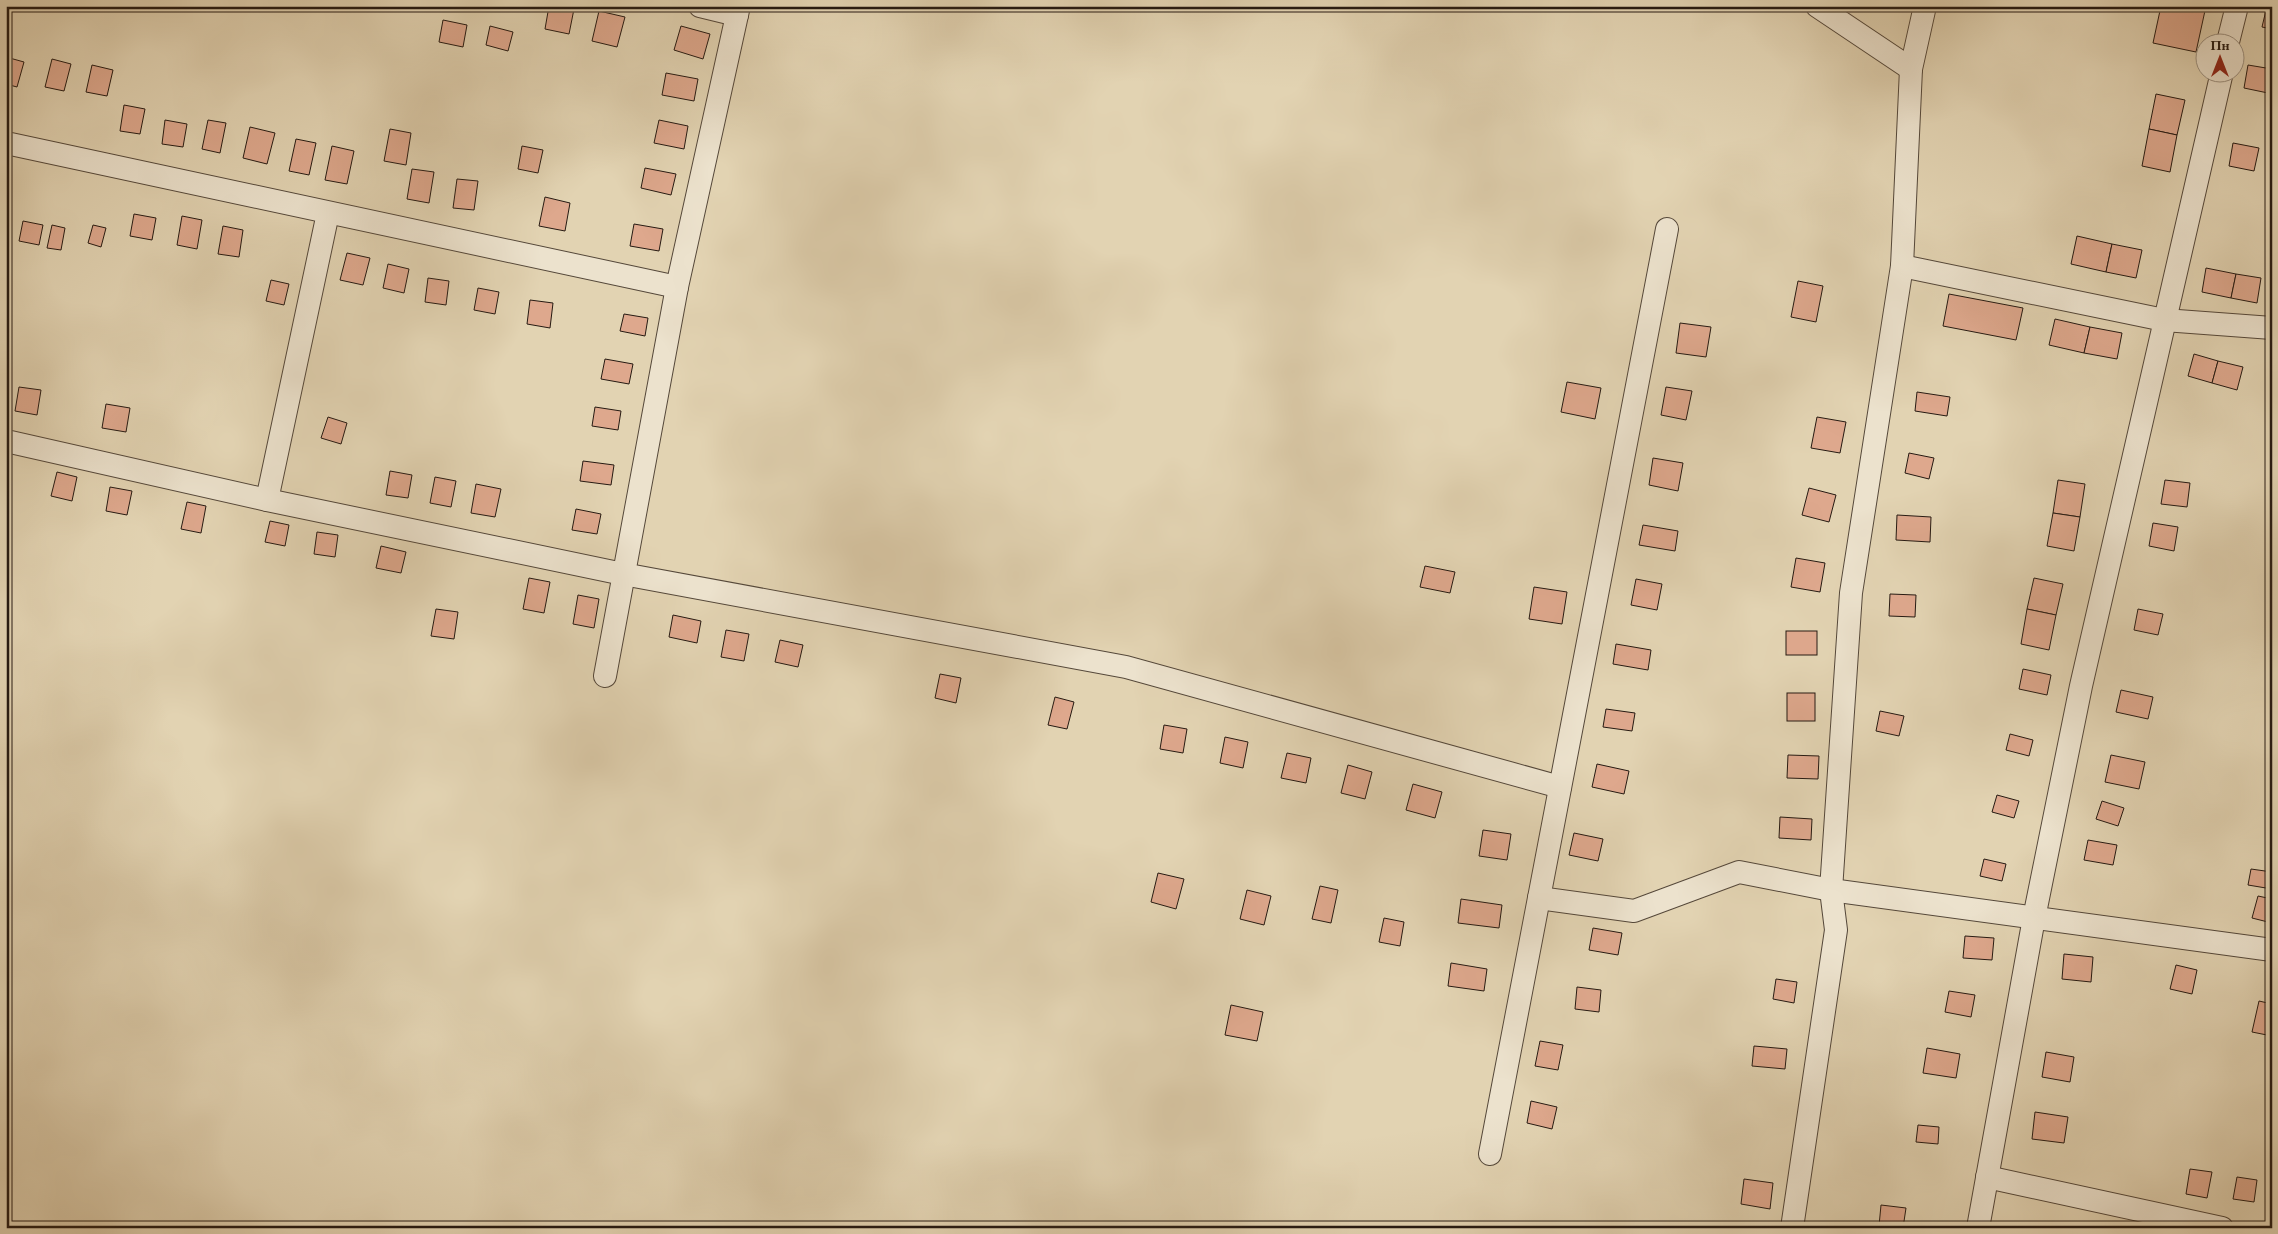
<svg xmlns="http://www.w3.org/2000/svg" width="2278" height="1234" font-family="'EB Garamond',serif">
	<rect width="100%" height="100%" fill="#e2d3b2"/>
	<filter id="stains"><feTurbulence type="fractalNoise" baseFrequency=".004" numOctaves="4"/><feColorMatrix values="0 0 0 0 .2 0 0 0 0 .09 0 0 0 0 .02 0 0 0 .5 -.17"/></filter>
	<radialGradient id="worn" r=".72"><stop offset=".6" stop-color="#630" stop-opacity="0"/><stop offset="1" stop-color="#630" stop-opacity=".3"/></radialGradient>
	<g fill="#dea88d" stroke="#261a12">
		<path d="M549,6L574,9L569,34L545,29Z"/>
		<path d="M2161,6H2206L2196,52L2153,43Z"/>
		<path d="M2267,6H2272V29L2262,27Z"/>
		<path d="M599,11L625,17L617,47L592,41Z"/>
		<path d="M443,20L467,25L463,47L439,42Z"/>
		<path d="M490,26L513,32L508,51L486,45Z"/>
		<path d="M681,26L710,34L703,59L674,50Z"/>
		<path d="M6,57L24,62L17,87L6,84Z"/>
		<path d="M52,59L71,64L64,91L45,87Z"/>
		<path d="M92,65L113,70L107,96L86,92Z"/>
		<path d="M2248,65L2272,69L2268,93L2244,88Z"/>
		<path d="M666,73L698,79L694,101L662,95Z"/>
		<path d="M2156,94L2185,100L2177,135L2149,129Z"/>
		<path d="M124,105L145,109L140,134L120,131Z"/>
		<path d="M165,120L187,124L183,147L162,144Z"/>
		<path d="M208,120L226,123L220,153L202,149Z"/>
		<path d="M659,120L688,126L684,149L654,143Z"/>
		<path d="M250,127L275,133L267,164L243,158Z"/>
		<path d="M390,129L411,133L406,165L384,161Z"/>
		<path d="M2149,129L2177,135L2170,172L2142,166Z"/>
		<path d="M296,139L316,143L309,175L289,171Z"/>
		<path d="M2233,143L2259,148L2254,171L2229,166Z"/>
		<path d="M332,146L354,151L347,184L325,180Z"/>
		<path d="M522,146L543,150L538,173L518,169Z"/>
		<path d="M645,168L676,174L671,195L641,188Z"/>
		<path d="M412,169L434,172L429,203L407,199Z"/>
		<path d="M457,179L478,181L474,210L453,208Z"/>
		<path d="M545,197L570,203L565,231L539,226Z"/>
		<path d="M134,214L156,218L152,240L130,236Z"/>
		<path d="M182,216L202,220L197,249L177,245Z"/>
		<path d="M23,221L43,225L39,245L19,241Z"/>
		<path d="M634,224L663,229L659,251L630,246Z"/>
		<path d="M52,225L65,228L61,250L47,248Z"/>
		<path d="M93,225L106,228L101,247L88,243Z"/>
		<path d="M223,226L243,230L239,257L218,254Z"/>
		<path d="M2077,236L2112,244L2106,272L2071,264Z"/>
		<path d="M2112,244L2142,250L2136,278L2106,272Z"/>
		<path d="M347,253L370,258L363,285L340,280Z"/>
		<path d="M388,264L409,269L404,293L383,288Z"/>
		<path d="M2206,268L2236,274L2231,298L2202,292Z"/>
		<path d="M2236,274L2261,278L2257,303L2231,298Z"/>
		<path d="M428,278L449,281L446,305L425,302Z"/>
		<path d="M271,280L289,284L284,305L266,301Z"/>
		<path d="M1798,281L1823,286L1816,322L1791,317Z"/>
		<path d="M478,288L499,292L495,314L474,310Z"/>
		<path d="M1949,294L2023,308L2016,340L1943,326Z"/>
		<path d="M530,300L553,303L550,328L527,324Z"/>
		<path d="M624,314L648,318L645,336L620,331Z"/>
		<path d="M2055,319L2090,327L2084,353L2049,345Z"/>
		<path d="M1680,323L1711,327L1706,357L1676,353Z"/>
		<path d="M2090,327L2122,333L2117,359L2084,353Z"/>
		<path d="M2194,354L2218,361L2212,383L2188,376Z"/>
		<path d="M605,359L633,364L629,384L601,379Z"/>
		<path d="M2218,361L2243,367L2237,390L2212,383Z"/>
		<path d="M1567,382L1601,388L1595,419L1561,412Z"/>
		<path d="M19,387L41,390L37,415L15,411Z"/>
		<path d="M1666,387L1692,391L1686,420L1661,415Z"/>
		<path d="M1917,392L1950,397L1947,416L1915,411Z"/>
		<path d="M106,404L130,408L126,432L102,428Z"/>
		<path d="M595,407L621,411L618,430L592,426Z"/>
		<path d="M328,417L347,423L341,444L321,438Z"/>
		<path d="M1817,417L1846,422L1840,453L1811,448Z"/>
		<path d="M1909,453L1934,458L1929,479L1905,473Z"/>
		<path d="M1653,458L1683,463L1678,491L1649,485Z"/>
		<path d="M583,461L614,465L611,485L580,481Z"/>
		<path d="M390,471L412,475L408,498L386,495Z"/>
		<path d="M57,472L77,477L72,501L51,496Z"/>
		<path d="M435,477L456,481L451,507L430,503Z"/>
		<path d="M2058,480L2085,484L2080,517L2053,513Z"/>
		<path d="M2165,480L2190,483L2187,507L2161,504Z"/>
		<path d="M476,484L501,489L495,517L471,513Z"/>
		<path d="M110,487L132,491L127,515L106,511Z"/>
		<path d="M1809,488L1836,495L1829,522L1802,515Z"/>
		<path d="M187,502L206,506L201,533L181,529Z"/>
		<path d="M576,509L601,514L597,534L572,530Z"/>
		<path d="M2053,513L2080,517L2074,551L2047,546Z"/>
		<path d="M1897,515L1931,517L1930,542L1896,540Z"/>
		<path d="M270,521L289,525L285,546L265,542Z"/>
		<path d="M2153,523L2178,527L2174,551L2149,546Z"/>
		<path d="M1643,525L1678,531L1675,551L1639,545Z"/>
		<path d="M317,532L338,535L335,557L314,554Z"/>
		<path d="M381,546L406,552L401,573L376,568Z"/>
		<path d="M1796,558L1825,563L1820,592L1791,587Z"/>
		<path d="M1425,566L1455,572L1450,593L1420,587Z"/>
		<path d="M529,578L550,582L544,613L523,609Z"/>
		<path d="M2034,578L2063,584L2056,615L2027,609Z"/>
		<path d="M1636,579L1662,584L1657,610L1631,605Z"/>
		<path d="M1534,587L1567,592L1562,624L1529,619Z"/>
		<path d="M1890,594L1916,595L1915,617L1889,616Z"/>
		<path d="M578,595L599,599L594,628L573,624Z"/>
		<path d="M436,609L458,612L454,639L431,636Z"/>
		<path d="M2027,609L2056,615L2049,650L2021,644Z"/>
		<path d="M2138,609L2163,614L2158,635L2134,630Z"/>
		<path d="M673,615L701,621L697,643L669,637Z"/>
		<path d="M726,630L749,634L744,661L721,657Z"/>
		<rect x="1786" y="631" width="31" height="24"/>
		<path d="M780,640L803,645L798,667L775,662Z"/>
		<path d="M1616,644L1651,650L1648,670L1613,664Z"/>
		<path d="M2023,669L2051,675L2047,695L2019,689Z"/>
		<path d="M940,674L961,678L956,703L935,698Z"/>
		<path d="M2121,690L2153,697L2148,719L2116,712Z"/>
		<rect x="1787" y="693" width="28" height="28"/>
		<path d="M1055,697L1074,702L1067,729L1048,725Z"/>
		<path d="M1606,709L1635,713L1632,731L1603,727Z"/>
		<path d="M1880,711L1904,716L1899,736L1876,731Z"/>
		<path d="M1164,725L1187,729L1183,753L1160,749Z"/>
		<path d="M2010,734L2033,740L2029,756L2006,750Z"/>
		<path d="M1225,737L1248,742L1243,768L1220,763Z"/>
		<path d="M1287,753L1311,758L1306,783L1281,778Z"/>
		<path d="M1788,755L1819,756L1818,779L1787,778Z"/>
		<path d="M2111,755L2145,762L2139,789L2105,782Z"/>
		<path d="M1597,764L1629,771L1624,794L1592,787Z"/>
		<path d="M1348,765L1372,772L1365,799L1341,793Z"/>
		<path d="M1413,784L1442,792L1435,818L1406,810Z"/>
		<path d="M1997,795L2019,801L2014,818L1992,812Z"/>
		<path d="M2102,801L2124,808L2118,826L2096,819Z"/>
		<path d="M1780,817L1812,819L1811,840L1779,838Z"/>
		<path d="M2272,824V845L2268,844Z"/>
		<path d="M1483,830L1511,834L1507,860L1479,856Z"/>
		<path d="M1574,833L1603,839L1598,861L1569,855Z"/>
		<path d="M2088,840L2117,845L2113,865L2084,860Z"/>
		<path d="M1984,859L2006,864L2002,881L1980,876Z"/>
		<path d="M2251,869L2272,872V889L2248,885Z"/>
		<path d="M1158,873L1184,879L1176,909L1151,902Z"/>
		<path d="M1320,886L1338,890L1331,923L1312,919Z"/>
		<path d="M1247,890L1271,896L1264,925L1240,919Z"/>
		<path d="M2258,896L2272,899V923L2252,918Z"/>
		<path d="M1461,899L1502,905L1499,928L1458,923Z"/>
		<path d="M1384,918L1404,922L1400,946L1379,942Z"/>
		<path d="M1593,928L1622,933L1618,955L1589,950Z"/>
		<path d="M1965,936L1994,938L1992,960L1963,958Z"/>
		<path d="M2064,954L2093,957L2091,982L2062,979Z"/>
		<path d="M1451,963L1487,969L1484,991L1448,986Z"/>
		<path d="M2176,965L2197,970L2192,994L2170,989Z"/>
		<path d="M1776,979L1797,982L1794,1003L1773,999Z"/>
		<path d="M1577,987L1601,990L1599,1012L1575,1009Z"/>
		<path d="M1949,991L1975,995L1971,1017L1945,1012Z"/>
		<path d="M2259,1001L2272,1004V1036L2252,1032Z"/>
		<path d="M1231,1005L1263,1012L1257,1041L1225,1035Z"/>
		<path d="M1540,1041L1563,1045L1558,1070L1535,1066Z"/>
		<path d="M1754,1046L1787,1049L1785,1069L1752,1066Z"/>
		<path d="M1927,1048L1960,1054L1956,1078L1923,1073Z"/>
		<path d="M2046,1052L2074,1057L2070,1082L2042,1077Z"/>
		<path d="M1531,1101L1557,1107L1552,1129L1527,1123Z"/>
		<path d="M2035,1112L2068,1117L2064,1143L2032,1139Z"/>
		<path d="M1918,1125L1939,1127L1938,1144L1916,1142Z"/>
		<path d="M2190,1169L2212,1172L2207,1198L2186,1194Z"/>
		<path d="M2237,1177L2257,1180L2254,1202L2233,1199Z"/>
		<path d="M1744,1179L1773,1183L1770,1209L1741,1204Z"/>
		<path d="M1881,1205L1906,1208L1903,1228L1879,1226Z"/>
	</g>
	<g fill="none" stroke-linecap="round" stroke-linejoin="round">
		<g stroke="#55483a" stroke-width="24">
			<g id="minor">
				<path d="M700,6L737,15"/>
				<path d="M1817,6L1911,69"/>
				<path d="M2228,42L2237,6"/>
				<path d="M6,143L677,287"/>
				<path d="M1902,266L2164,320L2272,328"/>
				<path d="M6,441L267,500L623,574L1126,667L1560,787"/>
				<path d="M267,500L328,213"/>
				<path d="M605,676L677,287L739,6"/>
				<path d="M1539,898L1634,911L1739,872L1831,890L2272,950"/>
				<path d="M1490,1154L1667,229"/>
				<path d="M1987,1177L2222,1228"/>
				<path d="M1792,1228L1836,930L1831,890L1851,593L1902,266L1911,69L1925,6"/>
				<path d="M1978,1228L2034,918L2081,686L2222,72"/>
			</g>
		</g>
		<use href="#minor" stroke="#ece2cd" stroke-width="22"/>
	</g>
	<rect width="2278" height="1234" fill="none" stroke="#e2d3b2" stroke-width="25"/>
	<rect x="8" y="8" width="2263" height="1219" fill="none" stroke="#261a12" stroke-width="2.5"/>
	<rect x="12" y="12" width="2253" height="1209" fill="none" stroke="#261a12"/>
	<g transform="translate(2220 58)"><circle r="24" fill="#ece2cd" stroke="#9d9282"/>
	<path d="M0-4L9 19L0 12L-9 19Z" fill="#8f2418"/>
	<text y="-8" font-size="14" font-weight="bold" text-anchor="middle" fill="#261a12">Пн</text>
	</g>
	<rect width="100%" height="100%" filter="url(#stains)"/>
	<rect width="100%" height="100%" fill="url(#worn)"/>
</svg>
